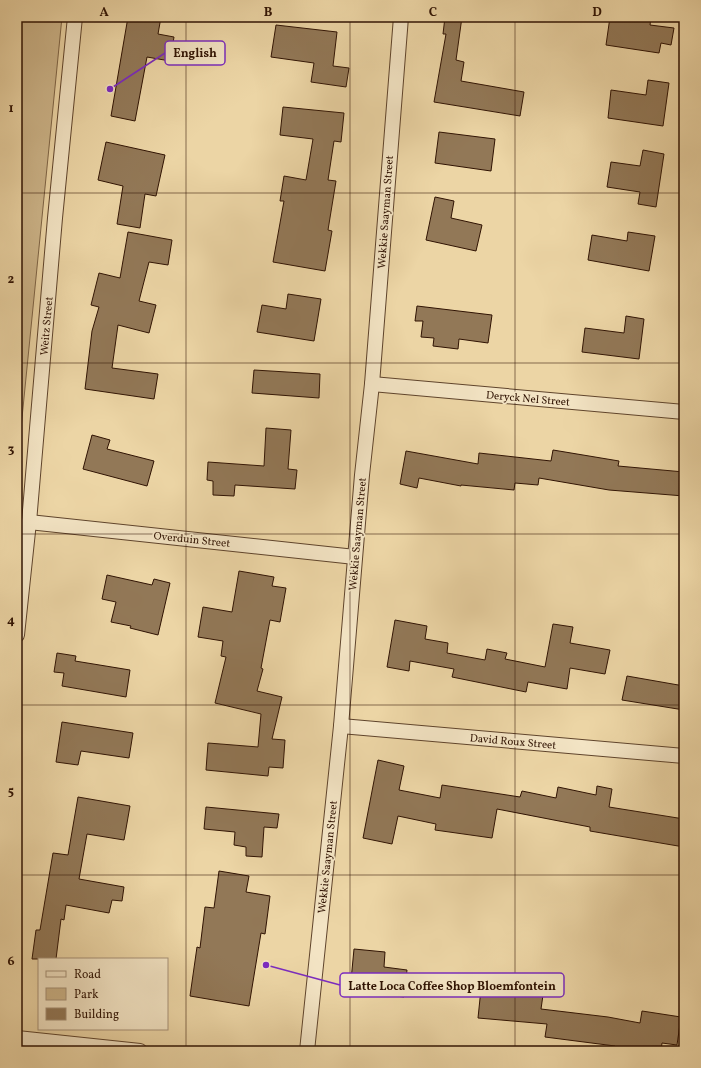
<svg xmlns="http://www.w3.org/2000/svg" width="701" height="1068" font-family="Vollkorn,serif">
	<rect width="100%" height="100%" fill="#ecd5a5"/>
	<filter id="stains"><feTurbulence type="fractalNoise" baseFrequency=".005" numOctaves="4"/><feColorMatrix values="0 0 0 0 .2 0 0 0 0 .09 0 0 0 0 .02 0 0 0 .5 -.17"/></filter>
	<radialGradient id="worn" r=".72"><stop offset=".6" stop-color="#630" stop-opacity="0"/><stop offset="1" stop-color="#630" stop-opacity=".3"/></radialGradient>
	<path fill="#ccb489" stroke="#7e6446" d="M17,17H62L17,468Z"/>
	<g fill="#927857" stroke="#301303">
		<path d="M128,17H161L158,34L174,37L170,61L147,57L135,121L111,116Z"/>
		<path d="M445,17H462L456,60L464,62L461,81L524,92L520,116L434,102L446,34H443Z"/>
		<path d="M610,17H651L650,25L674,28L671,45L661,43L659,53L606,45Z"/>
		<path d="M276,25L337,32L333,66L349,68L346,87L311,82L314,63L271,57Z"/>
		<path d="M648,80L669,83L663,126L608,118L611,90L646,95Z"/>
		<path d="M283,107L344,113L341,142L334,141L328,180L336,181L328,230L332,231L325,271L273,262L284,201H280L284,176L306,180L313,139L280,135Z"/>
		<path d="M439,132L495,139L491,171L435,163Z"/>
		<path d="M106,142L165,155L156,196L145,194L140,228L117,224L123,186L98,180Z"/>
		<path d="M643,150L664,154L656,207L638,204L640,192L607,187L611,162L640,166Z"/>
		<path d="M435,197L454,201L451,218L482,225L476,251L426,240Z"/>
		<path d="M128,232L172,240L168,265L149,262L139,301L156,305L149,333L118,325L112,368L158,374L154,399L85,389L92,331L99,307L91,305L99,273L120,278Z"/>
		<path d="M628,232L655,236L649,271L588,260L592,235L627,241Z"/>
		<path d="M288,294L321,299L314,341L257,332L262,305L286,309Z"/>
		<path d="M417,306L492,315L488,343L459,339L458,349L433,346L434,338L421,337L423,321H415Z"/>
		<path d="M626,316L644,319L639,359L582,352L585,328L624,333Z"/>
		<path d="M254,370L320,374L319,398L252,393Z"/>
		<path d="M266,428L291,430L288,469L297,470L295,489L235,485L234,496L213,495V481L207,480L208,462L264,466Z"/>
		<path d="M92,435L110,440L107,449L154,461L147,486L83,469Z"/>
		<path d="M553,450L619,461L618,466L684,472V496L609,490L539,478L538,485L515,483L514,490L461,485V486L419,478L417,488L400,484L406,451L478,464L479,453L551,461Z"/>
		<path d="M239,571L274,577L272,586L286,588L280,622L270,620L261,668L263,669L257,691L282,697L272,739L285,740L283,768L269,767L268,776L206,770L208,743L258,747L261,714L215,703L226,657L221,656L223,641L198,637L203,607L232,612Z"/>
		<path d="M107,575L152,585L154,579L170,583L158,635L130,628L131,626L111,622L116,602L102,599Z"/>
		<path d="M395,620L427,626L425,639L448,643L447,653L485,660L487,649L507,653L505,659L545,667L553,624L573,627L570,643L610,650L605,674L570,668L567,689L528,682L526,692L452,677L454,669L410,661L409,671L387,667Z"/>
		<path d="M57,653L76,656L75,661L130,670L126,697L62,686L64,673L54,672Z"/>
		<path d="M627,676L684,686V710L622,700Z"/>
		<path d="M62,722L133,733L129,758L81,751L78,765L56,762Z"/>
		<path d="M378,760L404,766L399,790L440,798L442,785L520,797L522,791L556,798L558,787L596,795L597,786L612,789L609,807L684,819V847L590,831V827L497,809L492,838L435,830L436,824L398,816L392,844L363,838Z"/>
		<path d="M78,797L130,806L124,840L87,834L79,879L124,887L122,901L112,900L109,913L66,905L64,920L61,919L56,959H32L36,930H40L53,853L68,855Z"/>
		<path d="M206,807L279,814L277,828L264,827L262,857L246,856V847L234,845L235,832L204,829Z"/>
		<path d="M219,871L249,876L246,892L270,896L265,934L261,933L249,1006L190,996L197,947L200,948L205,907L214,908Z"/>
		<path d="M354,949L385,952L384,967L407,970L404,997L350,991Z"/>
		<path d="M481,989L543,995L541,1009L608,1017L640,1023L642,1011L681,1017L677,1045L662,1043L661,1051H635L614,1048L615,1046L545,1037L547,1024L478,1018Z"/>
	</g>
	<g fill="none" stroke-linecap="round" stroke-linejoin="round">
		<g stroke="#5f442c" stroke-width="16">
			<g id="street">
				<path d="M372,384L684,412"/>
				<path d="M29,522L355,557"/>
				<path d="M17,635L29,522L55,218L75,17"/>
				<path d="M341,726L684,756"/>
				<path d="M17,1038L140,1051"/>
				<path d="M307,1051L341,726L362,475L372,384L401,17"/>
			</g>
		</g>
		<use href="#street" stroke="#f3e4c4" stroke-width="14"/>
	</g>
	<path fill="none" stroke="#301303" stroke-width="1" stroke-opacity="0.55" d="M186,17V1051M350,17V1051M515,17V1051M17,193H684M17,363H684M17,534H684M17,705H684M17,875H684"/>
	<g text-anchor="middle" stroke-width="3.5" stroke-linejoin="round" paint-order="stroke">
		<g font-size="11" fill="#301303" stroke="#f3e4c4">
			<text transform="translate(385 212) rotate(-86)" y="4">Wekkie Saayman Street</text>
			<text transform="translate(46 326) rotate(-85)" y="4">Weitz Street</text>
			<text transform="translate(528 398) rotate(5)" y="4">Deryck Nel Street</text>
			<text transform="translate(357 534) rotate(-85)" y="4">Wekkie Saayman Street</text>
			<text transform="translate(192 539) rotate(6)" y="4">Overduin Street</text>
			<text transform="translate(513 741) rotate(5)" y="4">David Roux Street</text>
			<text transform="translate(327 857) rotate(-84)" y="4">Wekkie Saayman Street</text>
		</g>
	</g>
	<path fill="none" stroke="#7b2cbf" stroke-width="1.5" d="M110 89L165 53M266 965L340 985"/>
	<g fill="#7b2cbf" stroke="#f3e4c4" stroke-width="1.5">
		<circle cx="110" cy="89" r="4"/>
		<circle cx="266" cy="965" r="4"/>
	</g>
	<g fill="#f3e4c4" stroke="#7b2cbf" stroke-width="1.5">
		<rect x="165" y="41" width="60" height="24" rx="4"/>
		<rect x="340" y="973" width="224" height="24" rx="4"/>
	</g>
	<g font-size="12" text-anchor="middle" font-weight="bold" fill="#301303">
		<text x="195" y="57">English</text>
		<text x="452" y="990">Latte Loca Coffee Shop Bloemfontein</text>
	</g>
	<rect width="701" height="1068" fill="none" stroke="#ecd5a5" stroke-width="44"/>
	<rect x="38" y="958" width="130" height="72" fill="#f3e4c4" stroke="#a59077"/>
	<rect x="46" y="971" width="20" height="6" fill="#f3e4c4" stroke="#a59077"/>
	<text x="74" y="978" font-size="12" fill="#301303">Road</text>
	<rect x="46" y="988" width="20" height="12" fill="#ccb489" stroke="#a59077"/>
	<text x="74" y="998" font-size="12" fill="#301303">Park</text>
	<rect x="46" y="1008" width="20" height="12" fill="#927857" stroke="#a59077"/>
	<text x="74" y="1018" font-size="12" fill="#301303">Building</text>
	<rect x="22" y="22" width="657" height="1024" fill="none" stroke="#301303" stroke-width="1.5"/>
	<g font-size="13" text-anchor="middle" font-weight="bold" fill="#301303">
		<text x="104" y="16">A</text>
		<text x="268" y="16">B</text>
		<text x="433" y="16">C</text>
		<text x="597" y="16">D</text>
		<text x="11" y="112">1</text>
		<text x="11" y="283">2</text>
		<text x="11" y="453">3</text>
		<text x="11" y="624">4</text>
		<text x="11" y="795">5</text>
		<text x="11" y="965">6</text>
	</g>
	<rect width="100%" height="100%" filter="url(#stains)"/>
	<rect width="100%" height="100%" fill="url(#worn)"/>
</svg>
